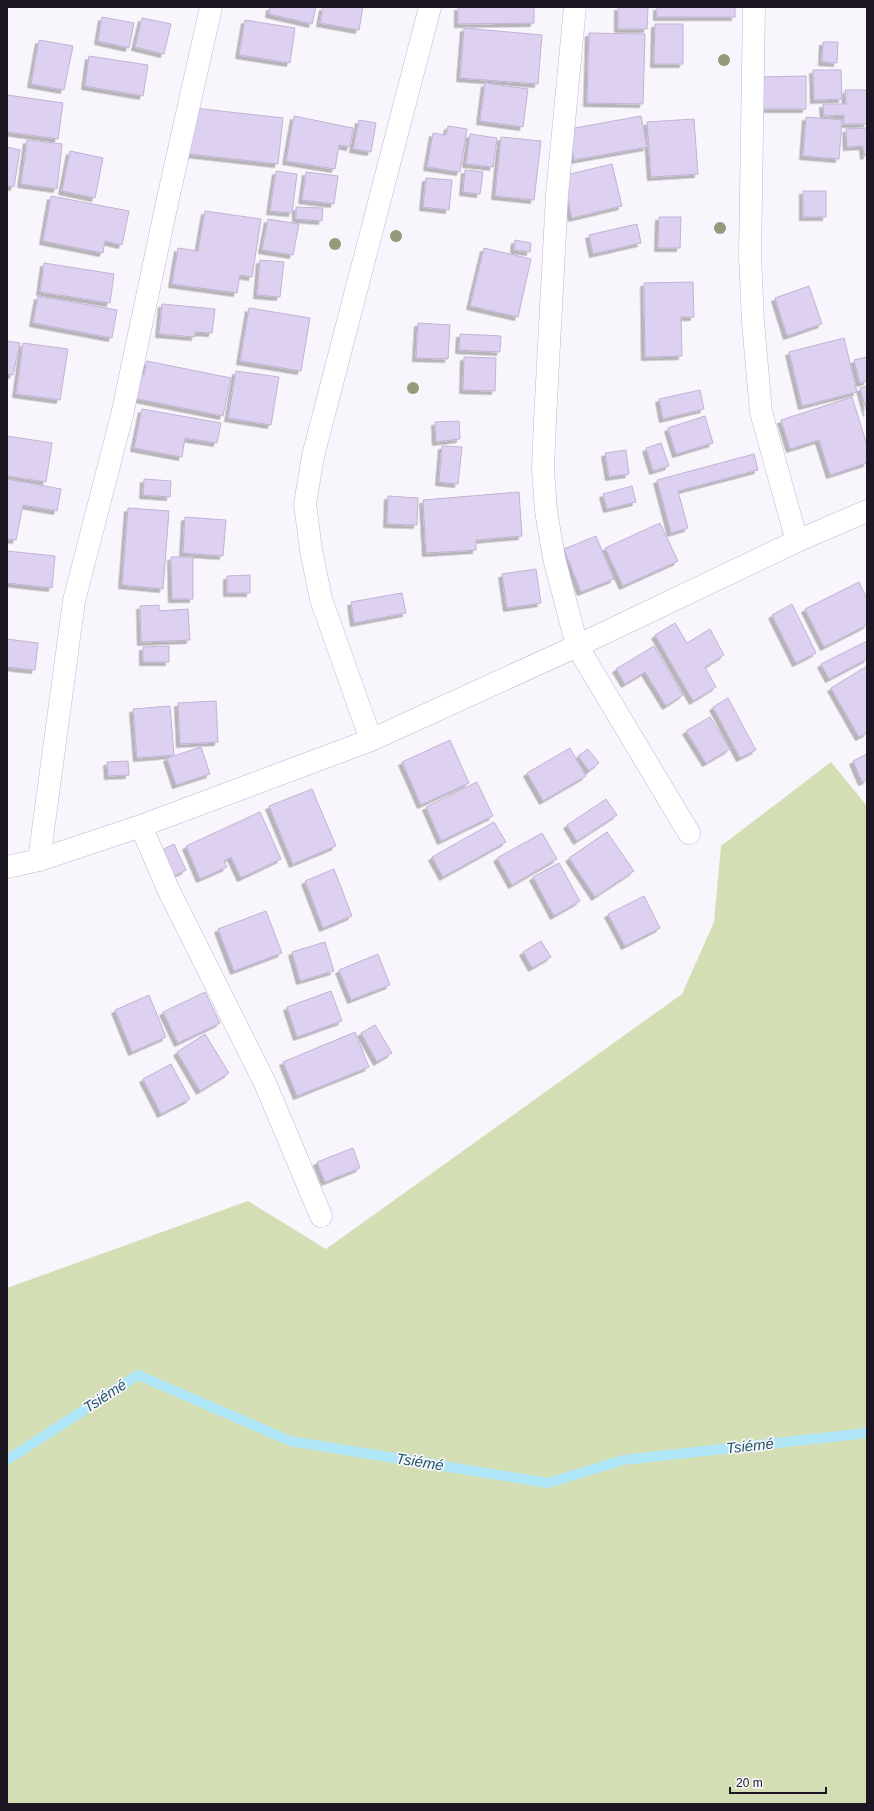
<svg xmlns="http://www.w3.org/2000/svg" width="874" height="1811" font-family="Helvetica,sans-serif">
	<defs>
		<filter id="shadow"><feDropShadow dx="-3.5" dy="3.5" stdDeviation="0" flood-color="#0004"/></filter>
	</defs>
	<rect width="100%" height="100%" fill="#f8f5fc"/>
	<path fill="#d4deb4" d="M831,762L867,806V1804H7V1288L248,1201L326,1249L682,994L714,922L721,846Z"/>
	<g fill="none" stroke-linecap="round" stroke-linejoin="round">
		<path stroke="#afe7f9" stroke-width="10" d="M7,1460L138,1375L290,1441L548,1483L623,1460L867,1433"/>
	</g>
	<g fill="#ded0f1" stroke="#c0b3d3" filter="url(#shadow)">
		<path d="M270,7H316L312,24L269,14Z"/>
		<path d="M323,7H363L359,30L320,23Z"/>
		<path d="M458,7H534V23L458,24Z"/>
		<path d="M618,7H648L647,29H618Z"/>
		<rect x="657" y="7" width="78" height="10"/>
		<path d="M102,17L134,23L129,48L98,41Z"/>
		<path d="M142,18L171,24L164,54L135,47Z"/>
		<path d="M245,20L295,28L290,63L239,55Z"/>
		<path d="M655,24H683V64H654Z"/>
		<path d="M464,28L542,35L538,84L460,78Z"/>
		<path d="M589,33L645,34L643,104L587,103Z"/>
		<path d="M39,40L73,46L64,90L31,84Z"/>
		<path d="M823,42H838L837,63L822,62Z"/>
		<path d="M89,56L148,65L143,96L85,86Z"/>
		<path d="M813,70H841L842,99L814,100Z"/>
		<path d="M806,76V109H760V77Z"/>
		<path d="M485,83L528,89L523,127L480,121Z"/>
		<path d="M845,90H867V124H844V115L824,116L823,104H846Z"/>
		<path d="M7,95L63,103L58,139L7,132Z"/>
		<path d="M194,108L283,118L278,164L189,154Z"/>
		<path d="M294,116L353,128L350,147L339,145L335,169L286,161Z"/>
		<path d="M641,116L647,147L574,160L569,129Z"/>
		<path d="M806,117L842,120L839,159L803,156Z"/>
		<path d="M694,119L698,174L651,177L647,122Z"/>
		<path d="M359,120L376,123L371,152L353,149Z"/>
		<path d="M448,126L467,129L460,172L427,167L433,133L446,135Z"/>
		<path d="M867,128V155L864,156L863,146L847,147L846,129Z"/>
		<path d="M470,134L497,138L493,167L466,164Z"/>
		<path d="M501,137L541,141L534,200L495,196Z"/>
		<path d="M27,140L62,144L57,189L21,184Z"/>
		<path d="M7,147L20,150L14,187L7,186Z"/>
		<path d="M70,151L103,158L95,198L62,191Z"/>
		<path d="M612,164L622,206L572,218L562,176Z"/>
		<path d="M465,170L483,172L480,194L463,192Z"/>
		<path d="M276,171L297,174L292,213L270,211Z"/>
		<path d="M306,172L338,176L334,204L302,200Z"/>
		<path d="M426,178L452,180L449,210L423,207Z"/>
		<rect x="803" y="191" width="23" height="26"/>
		<path d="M51,196L129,211L122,245L105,241L103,253L43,241Z"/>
		<path d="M296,207L323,208L322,221L296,219Z"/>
		<path d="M205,211L261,219L252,277L240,275L237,293L172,284L178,248L198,251Z"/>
		<path d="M659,217H681L680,248H658Z"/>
		<path d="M268,219L299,224L293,255L262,250Z"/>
		<path d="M637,224L641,243L593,254L589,235Z"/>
		<path d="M515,240L531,243L530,252L514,250Z"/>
		<path d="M484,248L531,259L518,317L470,306Z"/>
		<path d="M260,260L284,262L280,297L257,295Z"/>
		<path d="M44,263L114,274L110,303L40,292Z"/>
		<path d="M693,282L694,317H681L682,356L645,357L644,283Z"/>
		<path d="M809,286L822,324L787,336L775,298Z"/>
		<path d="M38,296L117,310L112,338L33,323Z"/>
		<path d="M162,304L215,309L212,333L195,332V337L159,334Z"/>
		<path d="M249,308L310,318L301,371L240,361Z"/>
		<path d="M418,323L450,325L448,359L416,358Z"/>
		<path d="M460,334L501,336L500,352L459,350Z"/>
		<path d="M844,338L857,392L802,406L789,352Z"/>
		<path d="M7,341L20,343L13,375L7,374Z"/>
		<path d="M23,343L68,349L60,400L16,394Z"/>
		<path d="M464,357L496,358L495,391L463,390Z"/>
		<path d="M867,357V381L860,383L854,360Z"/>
		<path d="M147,361L231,378L223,416L133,398L138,373L144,375Z"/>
		<path d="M236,371L279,377L271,425L228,418Z"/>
		<path d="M867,386V413L860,388Z"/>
		<path d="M700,390L704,409L663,419L659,399Z"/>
		<path d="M852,397L867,445V463L830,475L819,440L790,449L781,420Z"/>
		<path d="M142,409L221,423L217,443L185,438L182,457L134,448Z"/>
		<path d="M705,416L713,443L676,454L668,428Z"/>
		<path d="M459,421L460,439L436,442L435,422Z"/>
		<path d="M7,436L52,443L46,482L7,476Z"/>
		<path d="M661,443L669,466L653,471L646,448Z"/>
		<path d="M442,446L462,447L458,484L439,482Z"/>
		<path d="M626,450L629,474L609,477L605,453Z"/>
		<path d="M754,454L758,470L678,491L688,528L671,533L657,480Z"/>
		<path d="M7,479L61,489L57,511L23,505L16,540L7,539Z"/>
		<path d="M144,479L171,481L170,497L143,495Z"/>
		<path d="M632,486L636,502L607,509L603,494Z"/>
		<path d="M519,492L522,536L476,540V550L426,553L423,500Z"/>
		<path d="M388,496L418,498L417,525L387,524Z"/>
		<path d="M128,508L169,511L163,589L122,585Z"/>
		<path d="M185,517L226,520L223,556L183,553Z"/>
		<path d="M660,523L678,561L623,586L605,548Z"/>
		<path d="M596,536L614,579L581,592L564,549Z"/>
		<path d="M7,551L55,556L52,588L7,583Z"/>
		<path d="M171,557H193V599H172Z"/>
		<path d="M536,569L541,603L507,608L502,574Z"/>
		<path d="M250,575V593H227V576Z"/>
		<path d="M859,582L867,599V625L824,647L805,609Z"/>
		<path d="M402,593L406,613L354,623L351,602Z"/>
		<path d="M792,604L816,653L796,663L772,615Z"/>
		<path d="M159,605V611L188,609L190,640L141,642L140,606Z"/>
		<path d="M675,623L687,643L710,629L724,655L705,667L716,687L693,701L655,635Z"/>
		<path d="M7,639L38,643L35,670L7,667Z"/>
		<path d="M867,641V659L829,679L821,664Z"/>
		<path d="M169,646V662H143V647Z"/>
		<path d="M654,646L683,695L666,706L645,672L625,684L616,669Z"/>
		<path d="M867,666V733L859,737L831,688Z"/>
		<path d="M728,698L756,750L740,758L713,707Z"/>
		<path d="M216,701L218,742L180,744L178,703Z"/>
		<path d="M170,706L174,755L137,758L133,709Z"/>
		<path d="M710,717L730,749L706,763L686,731Z"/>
		<path d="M450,740L469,783L421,805L402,762Z"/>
		<path d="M201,747L210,774L176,785L167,758Z"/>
		<path d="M570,748L586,776L543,801L527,773Z"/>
		<path d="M588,749L599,763L589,771L578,756Z"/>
		<path d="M867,754V780L862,782L853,761Z"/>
		<path d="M128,761L129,775L108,776L107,762Z"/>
		<path d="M477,782L493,816L441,841L426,807Z"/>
		<path d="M312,789L336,846L293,864L269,806Z"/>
		<path d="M606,799L617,815L577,841L567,825Z"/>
		<path d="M260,812L281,859L241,878L231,857L224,861L227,867L200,879L186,846Z"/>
		<path d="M494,822L506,842L443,877L432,857Z"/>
		<path d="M607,832L634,871L595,897L569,858Z"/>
		<path d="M542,833L557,859L512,885L497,858Z"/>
		<path d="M174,844L186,870L172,877L160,851Z"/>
		<path d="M559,863L580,901L554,916L533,877Z"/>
		<path d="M334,869L352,916L323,928L305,881Z"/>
		<path d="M644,896L660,928L625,946L608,914Z"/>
		<path d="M266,911L282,953L234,971L218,929Z"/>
		<path d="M541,941L551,957L532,968L523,952Z"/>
		<path d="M325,942L334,971L300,981L292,952Z"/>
		<path d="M378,954L390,985L351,1000L339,970Z"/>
		<path d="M331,991L342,1021L297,1037L287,1007Z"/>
		<path d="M205,992L220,1023L178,1043L163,1012Z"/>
		<path d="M149,995L166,1037L132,1052L115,1010Z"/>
		<path d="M375,1025L392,1053L377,1062L361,1033Z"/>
		<path d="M355,1032L369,1067L297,1096L283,1062Z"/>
		<path d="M205,1034L229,1073L200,1091L177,1052Z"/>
		<path d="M171,1064L190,1099L161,1114L143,1079Z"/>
		<path d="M353,1148L360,1168L325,1182L317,1162Z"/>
	</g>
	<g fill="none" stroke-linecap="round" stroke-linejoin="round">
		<g stroke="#c2b5d5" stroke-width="23">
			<g id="street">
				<path d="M575,7L557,195L545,420L543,469L546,511L554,558L577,646L689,833"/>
				<path d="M754,7L750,256L753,322L761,412L797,541"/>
				<path d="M371,740L321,599L311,550L305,504L313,456L430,7"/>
				<path d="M141,826L169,891L265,1083L321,1216"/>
				<path d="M39,860L74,601L122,415L167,203L211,7"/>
				<path d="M7,867L39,860L141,826L371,740L577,646L797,541L867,511"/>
			</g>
		</g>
		<use href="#street" stroke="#fff" stroke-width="22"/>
	</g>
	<g fill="#969a79">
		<circle cx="724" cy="60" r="6"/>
		<circle cx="720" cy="228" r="6"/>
		<circle cx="396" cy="236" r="6"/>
		<circle cx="335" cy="244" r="6"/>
		<circle cx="413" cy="388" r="6"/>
	</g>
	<g text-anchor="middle" stroke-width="3.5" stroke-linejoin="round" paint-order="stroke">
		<g font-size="15" font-style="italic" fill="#20596a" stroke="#f8f5fc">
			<text transform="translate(105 1396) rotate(-33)" y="5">Tsiémé</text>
			<text transform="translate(750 1446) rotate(-6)" y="5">Tsiémé</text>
			<text transform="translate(420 1462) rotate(9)" y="5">Tsiémé</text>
		</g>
	</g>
	<rect width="874" height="1811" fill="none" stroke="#1b1621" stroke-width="16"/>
	<path d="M730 1787v6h96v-6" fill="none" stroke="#1b1621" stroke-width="2"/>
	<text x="736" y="1787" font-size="12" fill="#1b1621" stroke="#f8f5fc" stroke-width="3" paint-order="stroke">20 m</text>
</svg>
